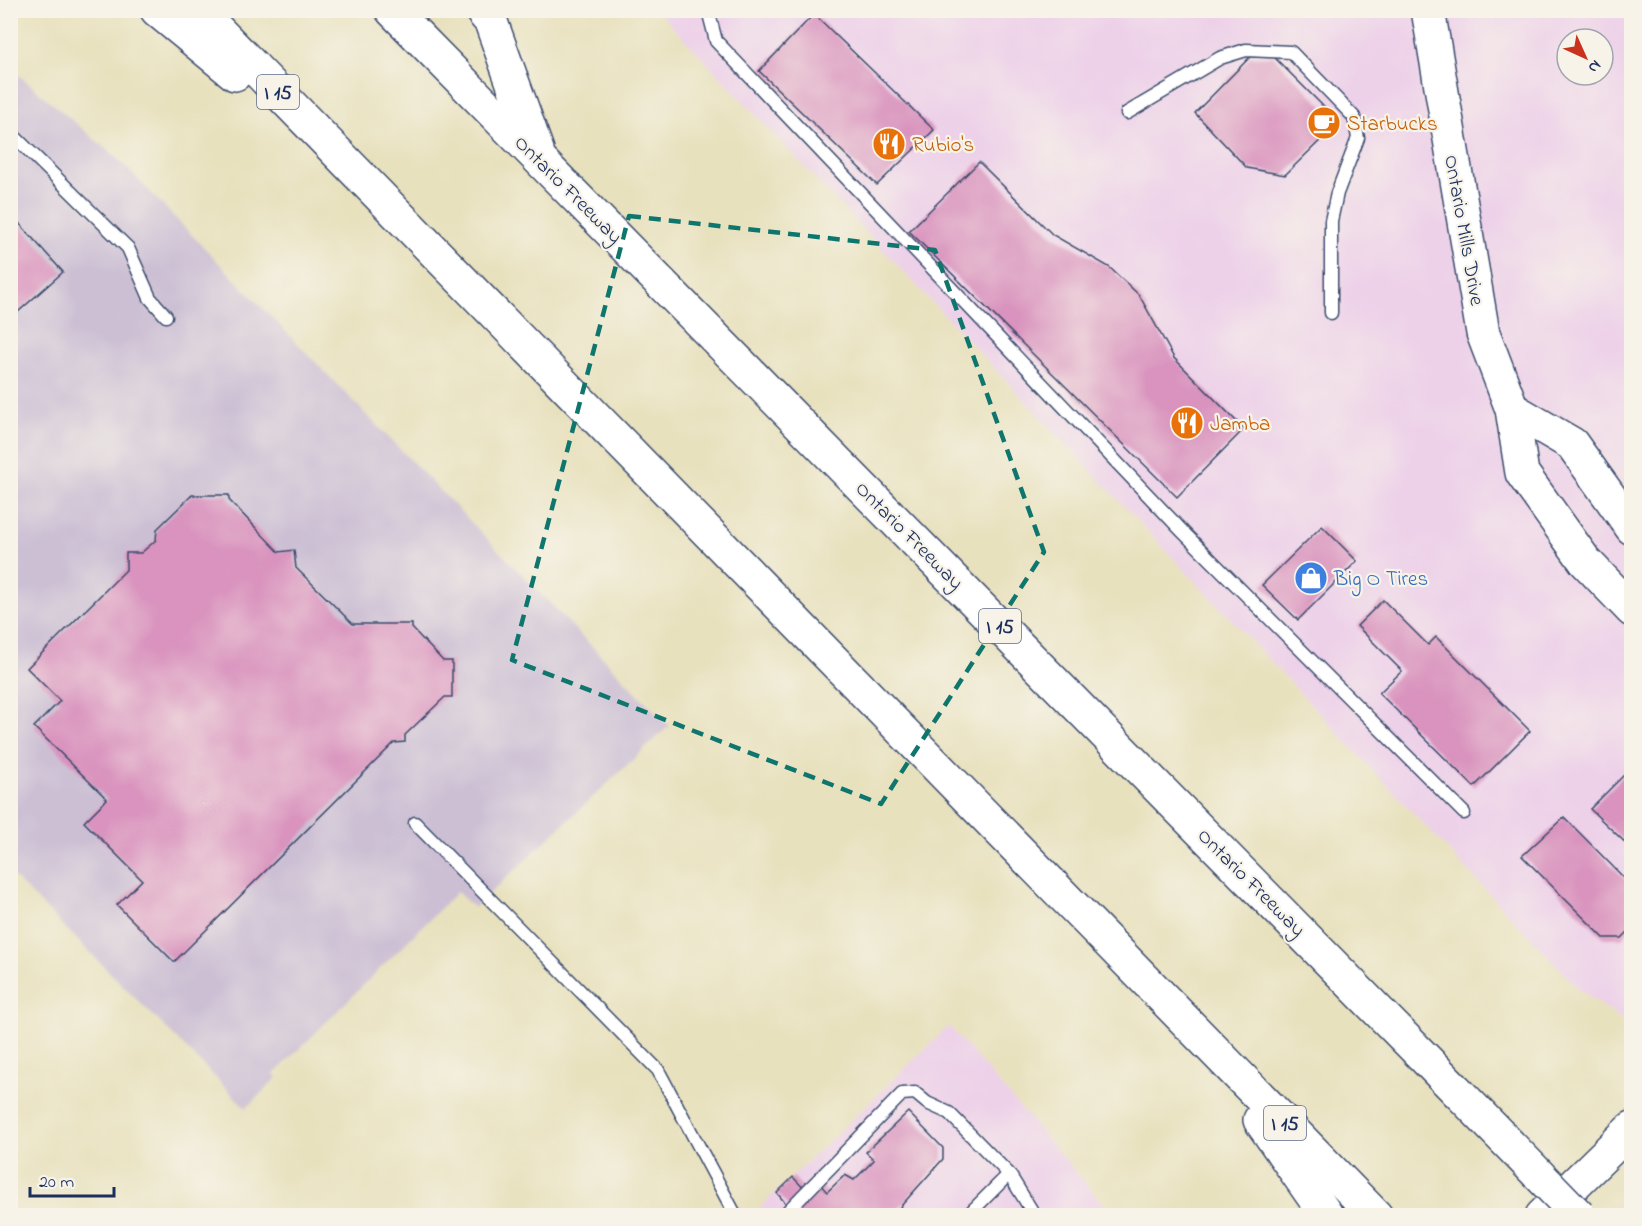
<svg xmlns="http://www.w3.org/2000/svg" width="1642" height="1226" font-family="'Indie Flower',sans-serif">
	<rect width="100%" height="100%" fill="#f7f3e8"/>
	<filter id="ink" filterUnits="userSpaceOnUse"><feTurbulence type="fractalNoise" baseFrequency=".0167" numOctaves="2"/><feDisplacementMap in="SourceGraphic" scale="12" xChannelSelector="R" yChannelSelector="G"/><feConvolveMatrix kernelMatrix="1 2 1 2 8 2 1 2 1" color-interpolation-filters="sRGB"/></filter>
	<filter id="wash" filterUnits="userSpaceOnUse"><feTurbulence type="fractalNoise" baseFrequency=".008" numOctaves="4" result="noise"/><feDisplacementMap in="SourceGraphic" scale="24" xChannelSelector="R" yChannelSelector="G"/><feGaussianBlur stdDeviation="1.35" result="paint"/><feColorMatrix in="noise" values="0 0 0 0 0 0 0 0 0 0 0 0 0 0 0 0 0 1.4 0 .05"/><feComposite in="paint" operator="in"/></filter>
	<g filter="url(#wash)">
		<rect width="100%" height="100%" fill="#e8e1be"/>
		<g fill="#edd1e9" fill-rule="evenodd">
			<path d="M658,11H1631V1026L1580,990ZM1567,39H1603V75H1567Z"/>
			<path d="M949,1026L1113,1215L751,1216Z"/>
		</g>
		<path fill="#ccbfd4" d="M10,68L117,158L669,726L474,908L457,892L274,1074L277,1078L246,1108L11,874Z"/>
		<g id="blocks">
			<g fill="#d993be">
				<path d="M814,14L934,130L877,185L759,71Z"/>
				<path d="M1273,56L1339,122L1285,175L1247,168L1195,113L1250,57Z"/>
				<path d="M979,162L1053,235L1109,267L1139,295L1174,358L1244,429L1177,497L909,231Z"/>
				<path d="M10,213L63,272L10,319Z"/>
				<path d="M192,495H229V500L279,552L294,550L296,568L353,624H412V628L443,661H452V697H445L405,735V742L394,743L174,962L117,905L142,880L84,822L107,799L34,727L60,701L27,668L126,570V553H141L156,540L157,529Z"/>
				<path d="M1322,526L1357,561L1298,620L1262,585Z"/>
				<path d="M1383,600L1428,645L1436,637L1530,731L1474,787L1379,693L1402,671L1357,626Z"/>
				<path d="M1632,767V849L1590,809Z"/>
				<path d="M1564,817L1632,886V928L1622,938H1604L1522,856Z"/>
				<path d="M908,1112L943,1148V1159L892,1216H796L777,1193L793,1177L808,1193L819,1183L827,1192L845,1175L854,1180L874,1160L866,1152Z"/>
			</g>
		</g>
	</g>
	<g filter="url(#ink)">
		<use href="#blocks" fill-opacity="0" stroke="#3a4a6c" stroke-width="1.5"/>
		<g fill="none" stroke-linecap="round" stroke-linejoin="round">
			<g stroke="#3a4a6c" stroke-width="15">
				<g id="lane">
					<path d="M708,10L716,41L1184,533L1464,813"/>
					<path d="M1127,113L1220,58L1246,50L1291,52L1354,117L1358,138L1337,193L1331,221V313"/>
					<path d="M10,132L128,248L150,298L166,316"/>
					<path d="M415,823L658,1070L736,1216"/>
					<path d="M1009,1174L1035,1216"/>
					<path d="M783,1216L902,1094L915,1093L927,1103L949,1113L1009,1174L967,1216"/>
				</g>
			</g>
			<g stroke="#3a4a6c" stroke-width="36">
				<g id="secondary">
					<path d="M1428,10L1483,333L1512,409L1522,473L1585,561L1632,610"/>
					<path d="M1512,409L1572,444L1632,528"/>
				</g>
			</g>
			<g stroke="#3a4a6c" stroke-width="36">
				<path id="primary" d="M1542,1216L1632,1128"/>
			</g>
			<g stroke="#3a4a6c" stroke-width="36">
				<g id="highway">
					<path d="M157,10L235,74"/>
					<path d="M198,10L1376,1216"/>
					<path d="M392,10L1458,1092"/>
					<path d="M481,10L491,22L537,150"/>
					<path d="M1260,1120L1327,1216"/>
				</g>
			</g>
			<use href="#lane" stroke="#fff" stroke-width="12"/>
			<use href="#secondary" stroke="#fff" stroke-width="33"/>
			<use href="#primary" stroke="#fff" stroke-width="33"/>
			<use href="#highway" stroke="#fff" stroke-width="33"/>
			<g stroke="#3a4a6c" stroke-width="36" stroke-linecap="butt">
				<path id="highway-bridge" d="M1458,1092L1579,1216"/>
			</g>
			<use href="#highway-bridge" stroke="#fff" stroke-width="33"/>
		</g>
	</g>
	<path fill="none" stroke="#0f766e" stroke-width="4.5" stroke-dasharray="12 8" stroke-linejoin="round" d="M629,216L935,250L1044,552L881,804L512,660Z"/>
	<defs>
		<g id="cafe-disc" transform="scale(1.725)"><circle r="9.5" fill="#e8710a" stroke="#f7f3e8"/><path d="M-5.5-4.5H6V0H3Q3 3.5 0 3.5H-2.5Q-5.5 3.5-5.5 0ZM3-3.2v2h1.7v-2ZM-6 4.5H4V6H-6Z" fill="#fff"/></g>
		<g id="restaurant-disc" transform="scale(1.725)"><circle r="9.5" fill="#e8710a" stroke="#f7f3e8"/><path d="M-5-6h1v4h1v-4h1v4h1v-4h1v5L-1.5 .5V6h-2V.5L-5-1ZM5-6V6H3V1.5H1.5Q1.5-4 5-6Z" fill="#fff"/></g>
		<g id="shop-disc" transform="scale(1.725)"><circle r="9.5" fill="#3f7fe0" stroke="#f7f3e8"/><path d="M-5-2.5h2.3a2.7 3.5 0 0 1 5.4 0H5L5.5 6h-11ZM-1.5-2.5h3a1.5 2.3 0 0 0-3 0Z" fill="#fff"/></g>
	</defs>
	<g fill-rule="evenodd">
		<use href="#cafe-disc" x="1324" y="123"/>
		<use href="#restaurant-disc" x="889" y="144"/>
		<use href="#restaurant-disc" x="1187" y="423"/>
		<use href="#shop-disc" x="1311" y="578"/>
	</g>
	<g text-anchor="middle" stroke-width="4.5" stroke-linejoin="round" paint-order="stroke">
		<g fill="#f7f3e8" stroke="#5d6a87" stroke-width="1.5">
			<rect x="257" y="75" width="42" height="34" rx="4.5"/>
			<rect x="979" y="609" width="42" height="34" rx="4.5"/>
			<rect x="1264" y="1106" width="42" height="34" rx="4.5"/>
		</g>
		<g font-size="20" font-weight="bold" fill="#1b2f5e">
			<text x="278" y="99">I 15</text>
			<text x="1000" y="633">I 15</text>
			<text x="1285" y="1130">I 15</text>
		</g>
		<g font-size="21" fill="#c56008" stroke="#f7f3e8" text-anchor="start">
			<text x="1347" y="130">Starbucks</text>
			<text x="912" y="151">Rubio's</text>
			<text x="1210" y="430">Jamba</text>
		</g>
		<g font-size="21" fill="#1b2f5e" stroke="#f7f3e8">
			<text transform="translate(569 189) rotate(45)" y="7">Ontario Freeway</text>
			<text transform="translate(1465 230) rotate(80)" y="7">Ontario Mills Drive</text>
			<text transform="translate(910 535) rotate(45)" y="7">Ontario Freeway</text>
			<text transform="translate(1252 882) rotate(45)" y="7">Ontario Freeway</text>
		</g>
		<g font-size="21" fill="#366cbe" stroke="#f7f3e8" text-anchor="start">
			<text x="1334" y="585">Big O Tires</text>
		</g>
	</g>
	<rect width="1642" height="1226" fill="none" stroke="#f7f3e8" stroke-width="36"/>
	<g transform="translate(1585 57) rotate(135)"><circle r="28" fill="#f7f3e8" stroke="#9fa5b1" stroke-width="1.5"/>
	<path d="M0-4.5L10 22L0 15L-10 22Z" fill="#c8321e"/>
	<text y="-9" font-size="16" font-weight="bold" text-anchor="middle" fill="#1b2f5e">N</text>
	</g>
	<path d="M30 1187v9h84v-9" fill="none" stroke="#1b2f5e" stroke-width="3"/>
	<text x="39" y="1187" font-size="18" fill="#1b2f5e" stroke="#f7f3e8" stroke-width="4.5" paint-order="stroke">20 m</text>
</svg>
